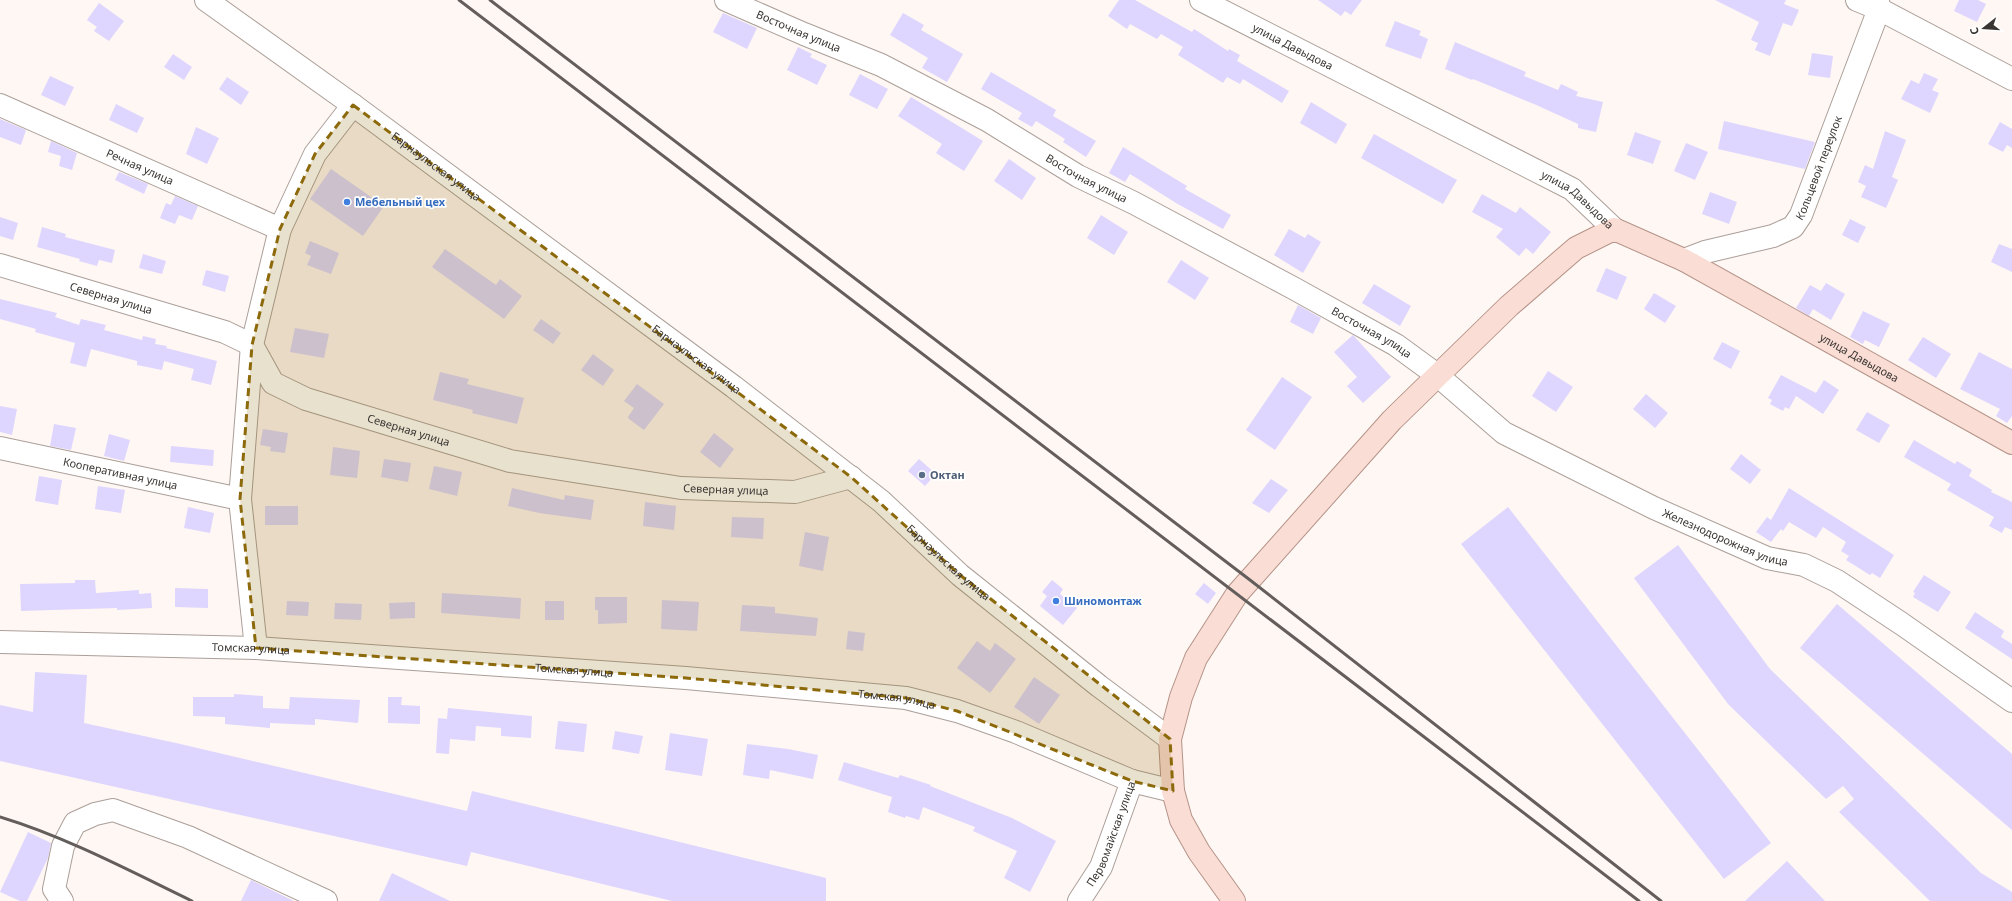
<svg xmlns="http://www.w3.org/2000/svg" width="2012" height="901" font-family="'Noto Sans',sans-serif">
	<rect width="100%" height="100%" fill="#fff7f3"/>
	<g fill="#ded6fe">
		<path d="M1119,0H1135L1192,32L1194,29L1228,51L1229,49L1240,55L1237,61L1289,91L1282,103L1243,79L1240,84L1227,77L1223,83L1178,55L1183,47L1161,34L1157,39L1130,24L1127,29L1108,16Z"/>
		<path d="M1318,0H1362L1351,15L1345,11L1341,16Z"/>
		<path d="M1715,0H1786L1784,4L1799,10L1792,26L1783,23L1770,56L1755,50L1758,43L1751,40L1759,22Z"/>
		<path d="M1959,0H1978L1986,4L1977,22L1954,11Z"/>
		<path d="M99,3L124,21L109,41L94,31L97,27L87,20Z"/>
		<path d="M723,13L757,28L747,49L713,32Z"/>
		<path d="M903,13L924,25L921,30L963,54L947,82L922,68L928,58L890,35Z"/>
		<path d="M1395,21L1421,31L1419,35L1428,39L1421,59L1385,46Z"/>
		<path d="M1455,42L1526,72L1524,76L1558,90L1561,84L1578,92L1576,96L1603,102L1596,132L1578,128V124L1534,104L1473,79L1472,80L1445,69Z"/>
		<path d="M798,47L812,54L810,57L827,65L817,85L787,70Z"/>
		<path d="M1812,53L1833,56L1830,78L1808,75Z"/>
		<path d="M173,54L192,67L184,80L164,67Z"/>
		<path d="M991,72L1056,110L1053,116L1096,141L1086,157L1063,142L1065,139L1036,121L1032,127L1018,119L1022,113L981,89Z"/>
		<path d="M1924,73L1938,79L1932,90L1939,93L1930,113L1901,99L1911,80L1919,84Z"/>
		<path d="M860,74L888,89L877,109L849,95Z"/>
		<path d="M50,76L74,87L65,106L41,95Z"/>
		<path d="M227,77L249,92L241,105L219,89Z"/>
		<path d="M911,97L983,141L964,171L936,153L942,144L898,116Z"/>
		<path d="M1311,102L1347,124L1336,144L1300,123Z"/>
		<path d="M116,104L144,118L137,133L109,120Z"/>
		<path d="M0,119L26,130L21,145L0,137Z"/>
		<path d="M1724,121L1815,142L1805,169L1718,149Z"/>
		<path d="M2000,122L2012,129V148L2007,145L2003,152L1988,144Z"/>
		<path d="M196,127L219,138L207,164L186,154Z"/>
		<path d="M1885,131L1906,140L1892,177L1898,180L1886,208L1861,197L1866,186L1858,182L1865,165L1873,169Z"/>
		<path d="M1635,132L1661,141L1653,164L1627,155Z"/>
		<path d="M1374,134L1457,180L1443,204L1361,158Z"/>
		<path d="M51,141L77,153L72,170L59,166L61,156L48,152Z"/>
		<path d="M1686,143L1708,152L1695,180L1674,171Z"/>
		<path d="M1123,147L1187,186L1185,189L1231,215L1223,229L1176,203L1130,174L1125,182L1109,173Z"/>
		<path d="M1009,159L1036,178L1022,200L994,181Z"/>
		<path d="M331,169L384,206L363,236L310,199Z"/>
		<path d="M119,172L148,184L144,194L115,180Z"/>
		<path d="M1710,192L1737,202L1729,224L1702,214Z"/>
		<path d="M1482,194L1516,213L1520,207L1551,232L1533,254L1526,248L1519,256L1496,237L1503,229L1472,212Z"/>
		<path d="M175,196L198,206L192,220L179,215L175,224L160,218L166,203L171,205Z"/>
		<path d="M1101,215L1128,232L1114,255L1087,238Z"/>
		<path d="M0,217L18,223L13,240L0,236Z"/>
		<path d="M1850,219L1866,227L1858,243L1842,235Z"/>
		<path d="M42,227L66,234L65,237L115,250L112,263L99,260L97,266L79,261L80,259L37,247Z"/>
		<path d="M1289,229L1305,238L1308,234L1321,242L1303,273L1274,255Z"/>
		<path d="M310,241L339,253L331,274L307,265L311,256L305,253Z"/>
		<path d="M1999,244L2012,249V272L1991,262Z"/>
		<path d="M445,249L496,285L500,279L522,296L504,319L432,267Z"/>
		<path d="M143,254L166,261L162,274L139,268Z"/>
		<path d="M1181,260L1209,278L1195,300L1167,282Z"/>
		<path d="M1606,268L1627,277L1617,300L1596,291Z"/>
		<path d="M206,270L229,276L225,292L202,285Z"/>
		<path d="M1826,283L1845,294L1831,320L1813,309L1809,316L1796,308L1810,285L1821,291Z"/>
		<path d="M1374,284L1411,306L1400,326L1362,303Z"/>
		<path d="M1654,293L1676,306L1665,323L1644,309Z"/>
		<path d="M0,299L57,313L55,317L79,325L81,319L106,325L104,330L142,340L143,336L156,339L155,344L167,346L166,348L217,361L211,385L191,380L194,369L164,361L162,370L137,365V361L91,349L86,367L70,363L75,343L35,332L36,329L0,319Z"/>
		<path d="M1298,305L1321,318L1313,334L1290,322Z"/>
		<path d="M1863,311L1890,324L1879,347L1865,340L1863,344L1850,337Z"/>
		<path d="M541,319L561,333L553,344L533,330Z"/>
		<path d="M295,328L329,334L324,358L290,352Z"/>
		<path d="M1353,335L1391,377L1363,403L1347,386L1357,377L1334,352Z"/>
		<path d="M1923,337L1951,354L1936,378L1908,360Z"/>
		<path d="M1722,342L1740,351L1731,369L1713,359Z"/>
		<path d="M1979,352L2012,369V416L2007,423L1996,416L2000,409L1960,389Z"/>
		<path d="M593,354L614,370L603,386L581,370Z"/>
		<path d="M1548,371L1573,387L1556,412L1532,396Z"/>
		<path d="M440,372L469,379L467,384L524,398L517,424L472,413L473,410L433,400Z"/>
		<path d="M1781,375L1816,393L1824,380L1839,390L1823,414L1796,396L1789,409L1785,407L1783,411L1770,404L1772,400L1768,398Z"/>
		<path d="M1282,377L1312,397L1275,450L1246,430Z"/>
		<path d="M637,384L664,404L644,430L629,419L628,417L634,408L624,401Z"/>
		<path d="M1646,394L1668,413L1655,428L1633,409Z"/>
		<path d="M0,406L17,409L12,435L0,432Z"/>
		<path d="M1867,412L1890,425L1879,443L1856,430Z"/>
		<path d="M54,424L76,428L71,450L50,446Z"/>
		<path d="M263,429L288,433L285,453L270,451L271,447L260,445Z"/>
		<path d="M714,433L734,449L720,468L700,452Z"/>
		<path d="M109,434L130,440L124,461L104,456Z"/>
		<path d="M1914,440L1955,464L1957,461L1972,470L1969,476L1992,490L1991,492L2012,502V530L2005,527L2002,533L1989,526L1994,517L1947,490L1951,484L1904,457Z"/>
		<path d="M171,446L214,450L213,466L170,462Z"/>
		<path d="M333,447L360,451L357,478L330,475Z"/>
		<path d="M1741,454L1761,470L1750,484L1730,469Z"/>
		<path d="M384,459L411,463L408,482L381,477Z"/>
		<path d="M919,459L936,474L925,486L908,471Z"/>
		<path d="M434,466L462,472L457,496L429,489Z"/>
		<path d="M39,476L62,480L58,505L35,501Z"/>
		<path d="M1271,479L1288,490L1269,513L1252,503Z"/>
		<path d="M98,486L125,490L121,513L95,509Z"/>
		<path d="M512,488L564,500L565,495L594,500L591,520L539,513L508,506Z"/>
		<path d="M1789,488L1894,555L1880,578L1872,573L1870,575L1846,560L1849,556L1841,551L1846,542L1823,527L1816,538L1789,522L1783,531L1781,529L1771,542L1756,532L1767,517L1771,520Z"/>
		<path d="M645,502L676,506L674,530L643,526Z"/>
		<rect x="265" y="506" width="33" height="19"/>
		<path d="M188,507L214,513L210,533L184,528Z"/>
		<path d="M1508,507L1771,843L1724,879L1461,544Z"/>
		<path d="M732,517L764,518L763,539L731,537Z"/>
		<path d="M805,532L829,537L823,571L799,566Z"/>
		<path d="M1678,545L1770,669L1981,873L2012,892V901H1930L1839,812L1854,799L1843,786L1826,799L1728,704L1634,578Z"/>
		<path d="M1924,575L1951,592L1938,612L1913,597L1915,593L1913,592Z"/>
		<path d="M75,580H95L96,593L139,590V594L151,593L152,608L117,610V608L21,611L20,584L75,583Z"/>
		<path d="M1052,580L1063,589L1060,594L1077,608L1063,625L1040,606L1047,596L1042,592Z"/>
		<path d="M1204,583L1216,593L1208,604L1195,594Z"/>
		<path d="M175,588L208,589V608L175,607Z"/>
		<path d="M442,593L521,598L520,619L441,613Z"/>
		<path d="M595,597H627V623L598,624V610H595Z"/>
		<path d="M662,600L699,602L697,631L661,629Z"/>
		<path d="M287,601L309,602L308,616L286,615Z"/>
		<rect x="545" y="601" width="19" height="19"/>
		<path d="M415,602V618L390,619L389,603Z"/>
		<path d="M335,603L362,604L361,620L334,619Z"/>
		<path d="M1837,604L2012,754V830L1800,648Z"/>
		<path d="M742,605L775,607V613L818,618L816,636L740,631Z"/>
		<path d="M1975,612L2004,631L2001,637L2012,644V659L1965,628Z"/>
		<path d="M848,631L865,633L863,651L846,649Z"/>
		<path d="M977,641L990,651L995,643L1016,659L990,693L957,668Z"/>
		<path d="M35,672L87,675L84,723L176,743L467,811L472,791L826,878V901H672L471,852L467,866L0,761V705L33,712Z"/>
		<path d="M1034,677L1060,695L1039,724L1014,707Z"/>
		<path d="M234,694L263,696V708L289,709L290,697L360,700L358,723L315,719V725L270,723V728L225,724V717L193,716V697H234Z"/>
		<path d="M388,697H402L401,705L420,706V724L388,723Z"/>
		<path d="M448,708L532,716L531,738L501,736V728L476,726L475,741L450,739L449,754L436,753L438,718L447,719Z"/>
		<path d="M558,721L587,724L584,752L555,749Z"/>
		<path d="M615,731L643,736L639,754L612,749Z"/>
		<path d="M670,733L708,739L702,776L665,770Z"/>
		<path d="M747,744L788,749L818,755L813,779L770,770L769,779L743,775Z"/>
		<path d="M844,762L898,778L900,775L931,785L930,786L1012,818L1056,841L1030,892L1004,878L1017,851L973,831L975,827L923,807L919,820L906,816L905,818L888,812L892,797L838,780Z"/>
		<path d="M28,832L51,843L48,858L27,901H20L0,892Z"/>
		<path d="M1787,861L1825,901H1745Z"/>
		<path d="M392,873L450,901H379Z"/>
		<path d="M251,880L294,901H241Z"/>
	</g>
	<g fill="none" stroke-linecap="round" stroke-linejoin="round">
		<g stroke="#ab9f99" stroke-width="24">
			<g id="minor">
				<path id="s1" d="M206,0L353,105L734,387L881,501L960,575L1099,686L1170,739"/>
				<path id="s2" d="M726,0L804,34L881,65L987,120L1078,176L1134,203L1295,289L1396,345L1437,375L1504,433L1654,508L1767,558L1804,565L1837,581L1902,624L2012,701"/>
				<path id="s3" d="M1201,0L1572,189L1614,229"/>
				<path d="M1857,0L1879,9L2012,79"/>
				<path id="s4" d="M0,105L280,229"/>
				<path id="s5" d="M1684,260L1705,252L1773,236L1793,227L1801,215L1879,9L1878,0"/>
				<path id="s6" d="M0,265L225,332L252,345L273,383L306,399L510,461L681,488L795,492L851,477"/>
				<path id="s7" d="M0,448L240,499"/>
				<path id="s8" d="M0,642L256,648L686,678L906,698L957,711L1016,732L1132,781"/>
				<path d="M256,648L240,499L252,345L280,229L315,154L353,105"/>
				<path d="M62,901L54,889L63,846L75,823L95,814L113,810L188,837L326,901"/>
				<path id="s9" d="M1079,901L1101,867L1132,781L1173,791"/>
			</g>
		</g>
		<g stroke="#b49389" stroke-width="24">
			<g id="major">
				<path id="s10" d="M1234,901L1199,852L1181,820L1173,791L1170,739L1181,697L1196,658L1237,594L1392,420L1509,306L1576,248L1614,229L1684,260L2012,443"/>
			</g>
		</g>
		<use href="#minor" stroke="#fff" stroke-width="22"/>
		<use href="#major" stroke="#faddd4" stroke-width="22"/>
		<g stroke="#635e5b" stroke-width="3">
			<path d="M459,0L1639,901"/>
			<path d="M490,0L1250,580L1661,901"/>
			<path d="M0,817C66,837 130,871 192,901"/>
		</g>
	</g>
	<path fill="#8c690a" fill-opacity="0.2" stroke="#8c690a" stroke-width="3" stroke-dasharray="8 5" stroke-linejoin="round" d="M353,105L851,477L960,575L1170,739L1173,791L1132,781L957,711L906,698L686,678L256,648L240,499L252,345L280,229L315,154Z"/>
	<g fill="#3f7fe0" stroke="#fff" stroke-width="1.5">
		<circle cx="347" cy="202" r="4"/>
		<circle cx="1056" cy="601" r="4"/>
	</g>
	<circle fill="#5c6f8a" stroke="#fff" stroke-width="1.5" cx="922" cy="475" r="4"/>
	<g text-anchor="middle" stroke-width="3.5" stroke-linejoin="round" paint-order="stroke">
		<g font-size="11" fill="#393532" stroke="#fff">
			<text dy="4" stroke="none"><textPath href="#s2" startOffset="79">Восточная улица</textPath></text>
			<text dy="4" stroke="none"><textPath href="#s3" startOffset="103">улица Давыдова</textPath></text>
			<text dy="4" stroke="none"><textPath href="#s1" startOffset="284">Барнаульская улица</textPath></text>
			<text dy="4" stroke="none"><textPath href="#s4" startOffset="153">Речная улица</textPath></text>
			<text dy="4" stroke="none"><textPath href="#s5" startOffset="179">Кольцевой переулок</textPath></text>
			<text dy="4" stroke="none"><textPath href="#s2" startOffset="403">Восточная улица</textPath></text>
			<text dy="4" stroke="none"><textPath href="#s3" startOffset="427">улица Давыдова</textPath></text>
			<text dy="4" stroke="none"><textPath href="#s6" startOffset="116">Северная улица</textPath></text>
			<text dy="4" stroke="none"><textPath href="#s2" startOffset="727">Восточная улица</textPath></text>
			<text dy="4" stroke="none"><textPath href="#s10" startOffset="1145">улица Давыдова</textPath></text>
			<text dy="4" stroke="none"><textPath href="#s1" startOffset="608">Барнаульская улица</textPath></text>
			<text dy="4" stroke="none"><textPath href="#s6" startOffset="452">Северная улица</textPath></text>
			<text dy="4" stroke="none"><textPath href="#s7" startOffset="123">Кооперативная улица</textPath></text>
			<text dy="4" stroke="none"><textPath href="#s6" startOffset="776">Северная улица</textPath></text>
			<text dy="4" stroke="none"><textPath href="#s2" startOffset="1139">Железнодорожная улица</textPath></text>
			<text dy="4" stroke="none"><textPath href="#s1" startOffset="932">Барнаульская улица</textPath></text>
			<text dy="4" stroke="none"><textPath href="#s8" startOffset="251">Томская улица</textPath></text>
			<text dy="4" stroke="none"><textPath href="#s8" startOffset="575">Томская улица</textPath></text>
			<text dy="4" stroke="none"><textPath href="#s8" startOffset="899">Томская улица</textPath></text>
			<text dy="4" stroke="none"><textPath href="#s9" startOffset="75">Первомайская улица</textPath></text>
		</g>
		<g font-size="11" font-weight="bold" fill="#366cbe" stroke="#fff" text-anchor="start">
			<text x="355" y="206">Мебельный цех</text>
			<text x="1064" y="605">Шиномонтаж</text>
		</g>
		<g font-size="11" font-weight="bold" fill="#4e5e75" stroke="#fff" text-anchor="start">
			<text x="930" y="479">Октан</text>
		</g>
	</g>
	<g transform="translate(1984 28) rotate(253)" stroke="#ffffff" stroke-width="3" paint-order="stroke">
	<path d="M0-3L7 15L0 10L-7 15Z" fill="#393532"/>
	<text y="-6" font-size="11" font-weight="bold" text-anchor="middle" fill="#393532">С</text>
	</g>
</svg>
